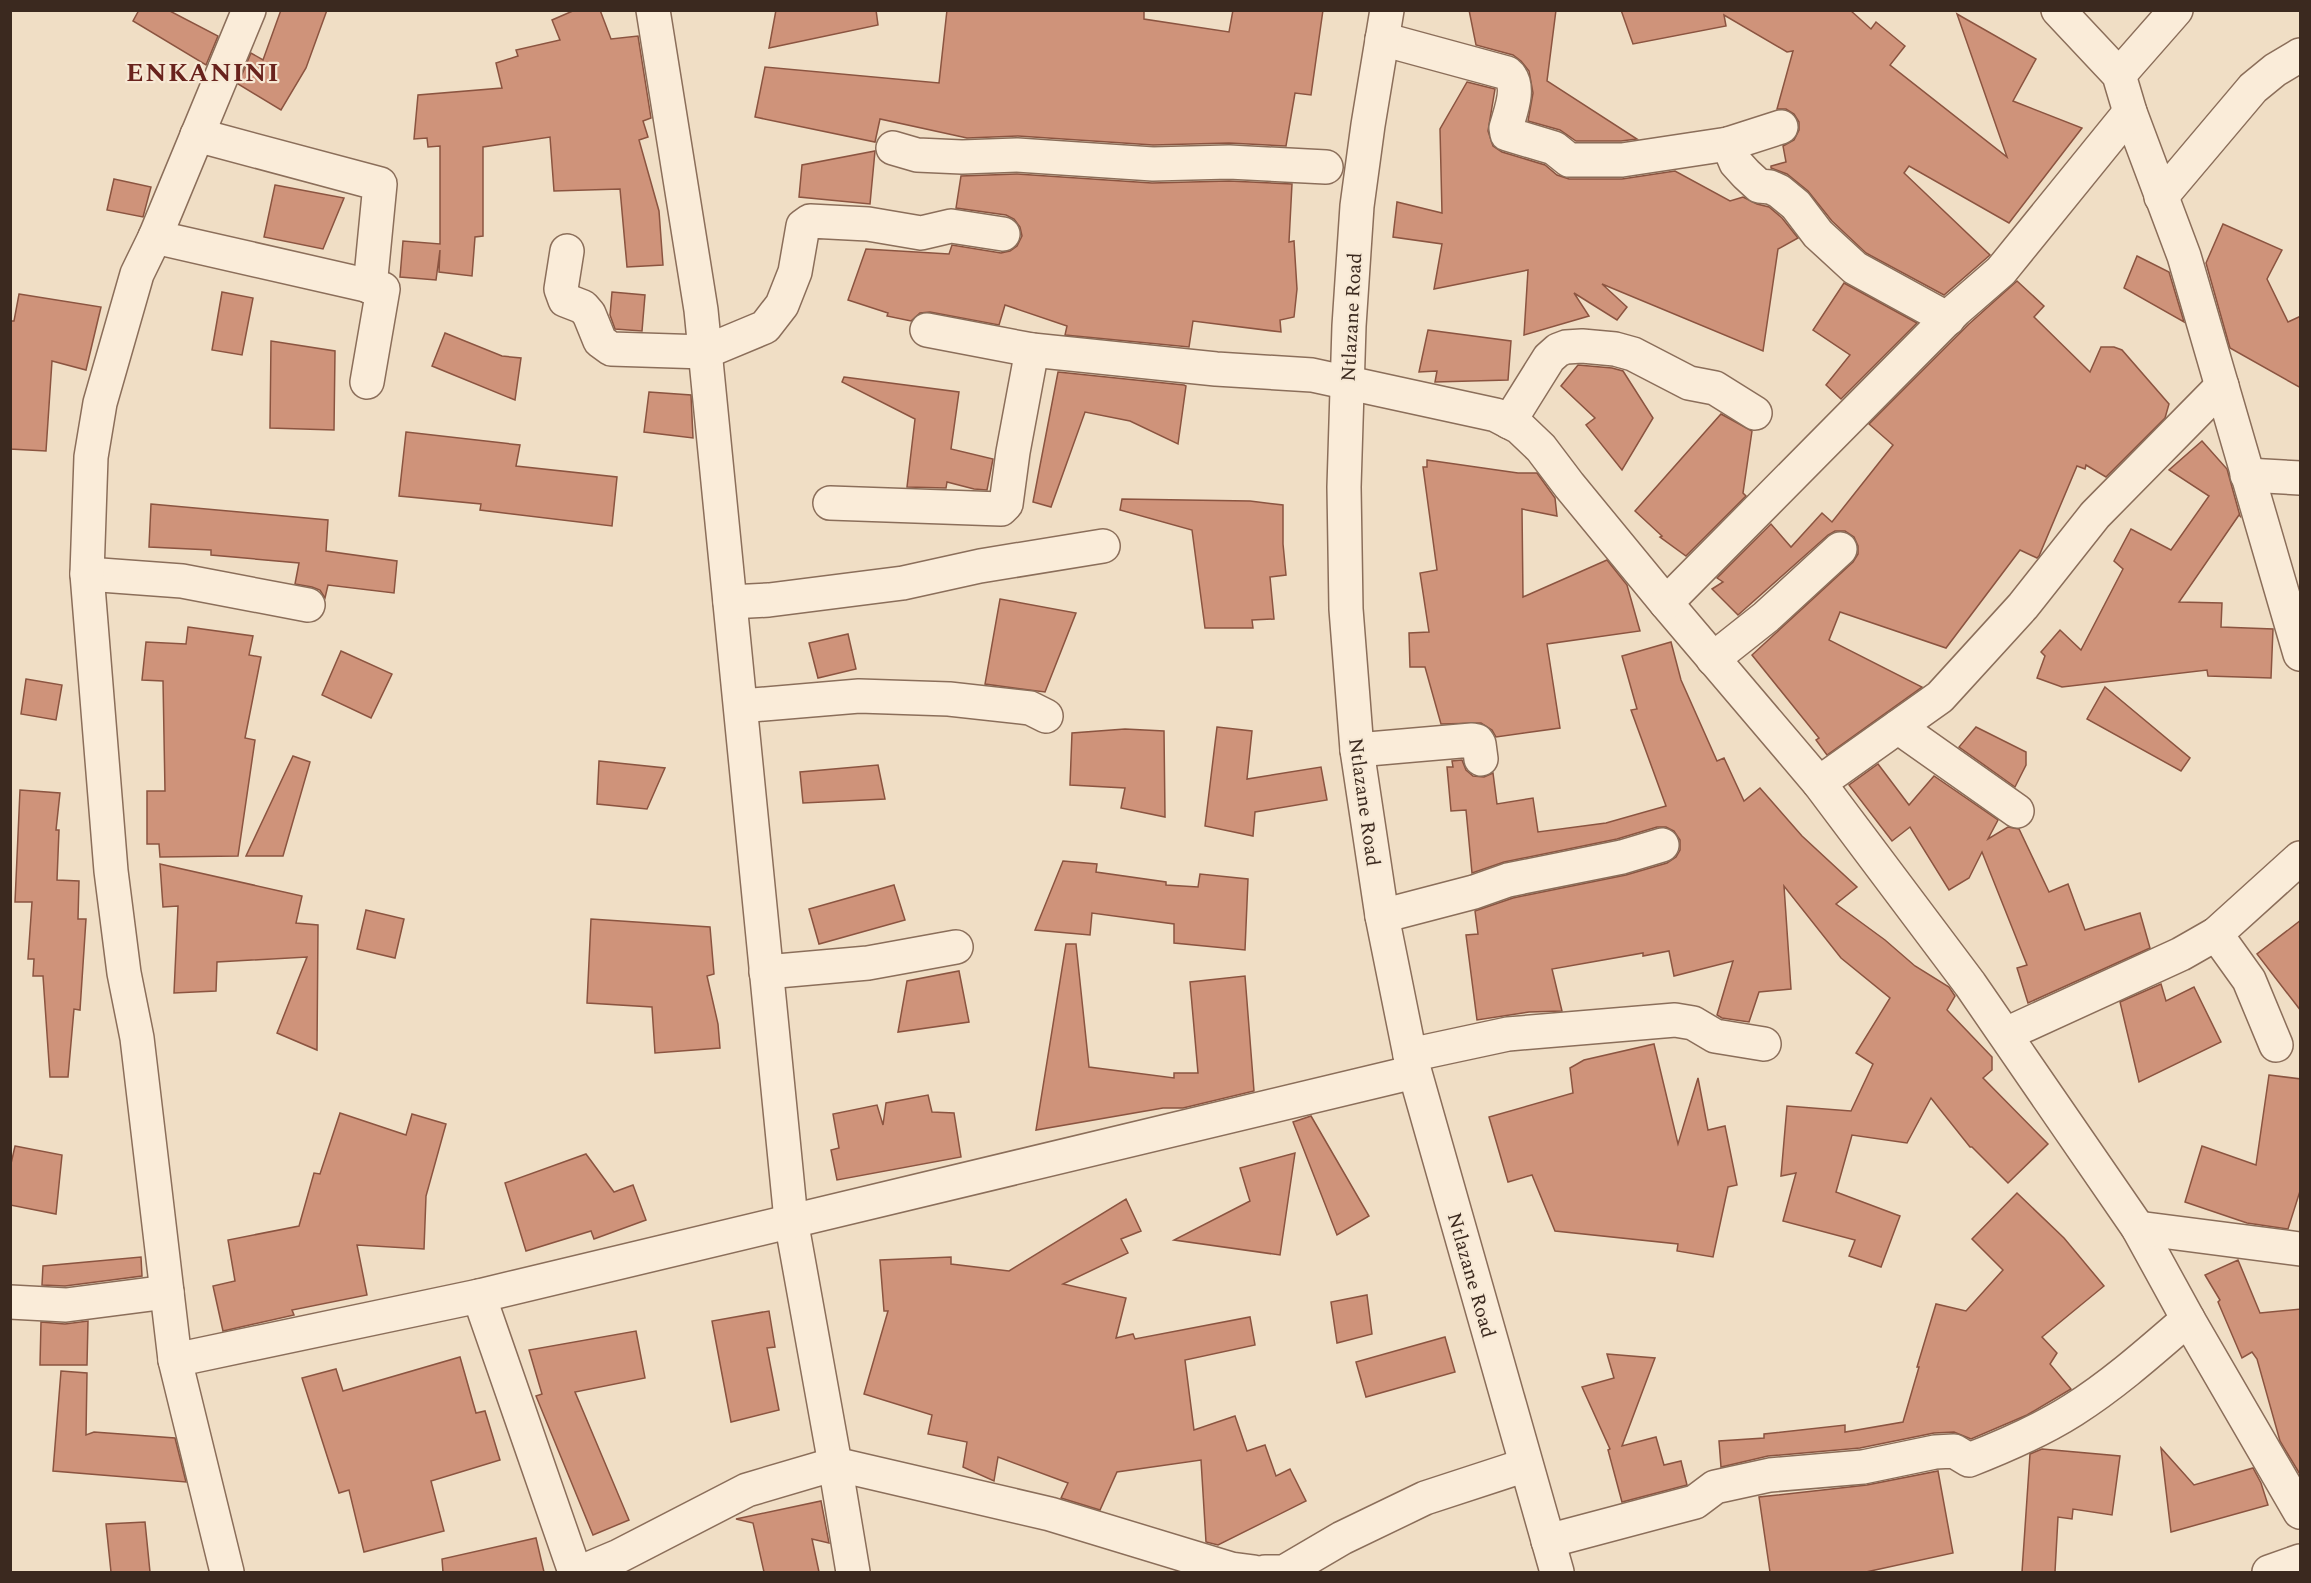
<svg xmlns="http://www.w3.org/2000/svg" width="2311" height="1583" font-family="Spectral,serif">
	<rect width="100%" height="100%" fill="#f0dec5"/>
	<g fill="#cf937a" stroke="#8b5440" stroke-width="1.5">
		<path d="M139,10H168L218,36L206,65L133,21Z"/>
		<path d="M281,10H327L306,68L281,110L238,84L251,53L263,60Z"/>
		<path d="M575,10H600L611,39L638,36L651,118L643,121L648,137L639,140L659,211L663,265L627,267L620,189L554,191L550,137L483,147V236L475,237L472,276L439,272L440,250L436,280L400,277L403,241L440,244V146L428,147L427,138L414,139L418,95L502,88L496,63L518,56L516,50L560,40L552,20Z"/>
		<path d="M776,10H876L878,25L769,48Z"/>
		<path d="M947,10H1144V19L1229,32L1233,10H1323L1311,95L1295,93L1286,146L1229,143L1153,145L1018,136L967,138L880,119L875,142L755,117L765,67L939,83Z"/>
		<path d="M1469,10H1556L1547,81L1637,139L1621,141H1576L1560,130L1528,121L1533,93L1529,71L1521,61L1513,55L1476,45Z"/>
		<path d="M1621,10H1850L1871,29L1876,22L1905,46L1890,65L2007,157L1957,14L2036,59L2013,101L2082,128L2009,223L1909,166L1904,173L1990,255L1944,295L1866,253L1832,221L1808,191L1787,174L1771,168V166L1786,162L1783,146L1794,140L1799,130V122L1794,114L1786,109H1777L1793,51L1787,52L1724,15L1726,26L1633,44Z"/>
		<path d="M1467,82L1495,89L1488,131L1493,146L1502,152L1545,165L1557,175L1569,179H1622L1675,171L1730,201L1743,197L1757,204L1769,207L1782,218L1798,238L1778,249L1763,351L1602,284L1627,307L1617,320L1574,293L1589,316L1524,335L1528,270L1434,289L1442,244L1393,237L1397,202L1442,213L1440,129Z"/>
		<path d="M875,151L870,204L799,197L802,165Z"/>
		<path d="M1017,174L1152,183L1229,181L1292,184L1289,242L1294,241L1297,289L1294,317L1280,320L1281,332L1193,321L1189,347L1065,335L1067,326L1005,305L999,325L930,312L920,313L911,321L887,316L888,313L848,300L866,249L949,254L952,245L1001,253L1010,251L1017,246L1022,236L1020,227L1014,219L1006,215L956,208L961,176Z"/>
		<path d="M114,179L151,187L143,217L107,210Z"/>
		<path d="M275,185L344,198L323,249L264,237Z"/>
		<path d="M2223,224L2282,250L2267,279L2288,322L2301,316V388L2230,348L2206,263Z"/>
		<path d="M2137,256L2169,272L2184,322L2124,288Z"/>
		<path d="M2017,281L2044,306L2034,317L2090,372L2101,347H2114L2122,350L2169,404L2165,418L2106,477L2086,465L2085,469L2077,466L2039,556L2037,558L2020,550L1946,648L1840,612L1829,640L1922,687L1827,755L1816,740L1819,738L1752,655L1853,562L1858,554V546L1854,537L1845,531H1835L1828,535L1738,615L1712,589L1723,582L1717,578L1771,524L1791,547L1822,513L1832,522L1893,445L1869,424L1969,324Z"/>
		<path d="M1844,283L1917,323L1841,399L1826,385L1850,355L1813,330Z"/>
		<path d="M222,292L253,298L242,355L212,350Z"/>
		<path d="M612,292L645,295L642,331L615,329L610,315Z"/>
		<path d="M19,294L101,307L86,370L52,361L46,451L10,449V321H14Z"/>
		<path d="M1428,330L1511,341L1508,380L1435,382L1437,371L1419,372Z"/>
		<path d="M445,333L502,356L521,358L515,400L432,366Z"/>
		<path d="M271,341L335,351L334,430L270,428Z"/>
		<path d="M1578,365L1612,368L1623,371L1653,418L1622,470L1586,425L1595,418L1561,386Z"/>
		<path d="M1058,372L1184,385L1186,386L1178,444L1130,421L1085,412L1051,507L1033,502Z"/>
		<path d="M844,377L959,392L951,449L993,459L987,490L974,489L947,482L946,488L907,487L915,419L842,382Z"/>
		<path d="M649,392L691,395L693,438L644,432Z"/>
		<path d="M1721,414L1752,431L1743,493L1746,496L1686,556L1660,537L1662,536L1635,511Z"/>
		<path d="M406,432L520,445L516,466L617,477L612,526L480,510L481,504L399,496Z"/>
		<path d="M2202,441L2227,469L2240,516L2239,515L2179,602L2222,603L2221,627L2273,629L2271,678L2208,676L2207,670L2062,687L2037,678L2045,656L2041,652L2060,630L2081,650L2123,569L2114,561L2131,529L2171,550L2209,496L2169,470Z"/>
		<path d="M1427,460L1518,473H1537L1555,498L1557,516L1522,509L1523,597L1607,560L1627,585L1640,631L1547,644L1560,728L1496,737L1492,730L1481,723L1441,724L1425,667H1410L1409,633L1429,632L1420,573L1437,570L1423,467H1427Z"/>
		<path d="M1122,499L1250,501L1283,505V544L1286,575L1270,577L1274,619L1252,620L1253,628H1205L1192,530L1120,510Z"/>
		<path d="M151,504L328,520L326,551L397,561L394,593L328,585L325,598L320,590L312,587L295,584L299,563L211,555V550L149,547Z"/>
		<path d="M1000,599L1076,613L1045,692L985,684Z"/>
		<path d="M188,627L253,636L249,655L261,657L245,738L255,740L238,856L160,857L159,844H147V791H165L163,681L142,680L146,642L186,644Z"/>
		<path d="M848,634L856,669L818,678L809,643Z"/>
		<path d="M1671,642L1681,680L1717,761L1724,758L1744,801L1760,788L1802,836L1857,887L1836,904L1885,940L1915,966L1949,987L1955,996L1947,1010L1992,1057V1070L1983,1078L2048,1144L2008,1183L1972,1147H1970L1931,1098L1907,1143L1852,1135L1836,1192L1900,1216L1881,1267L1849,1256L1855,1240L1783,1221L1796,1173L1781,1176L1787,1106L1851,1111L1873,1064L1856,1053L1890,998L1841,958L1784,886L1791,989L1759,992L1749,1022L1722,1018L1717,1015L1733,961L1674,976L1669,951L1643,956V953L1552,969L1562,1011L1529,1012L1477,1020L1466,935L1478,934L1475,911L1513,898L1626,875L1667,863L1676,857L1680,850V840L1674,831L1666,827H1657L1617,839L1504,862L1472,873L1466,810L1451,811L1447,767H1453L1452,761L1462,760L1466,770L1473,776L1484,777L1493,773L1497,804L1533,798L1538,832L1606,823L1666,806L1631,710L1637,709L1622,656Z"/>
		<path d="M341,651L392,674L371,718L322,695Z"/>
		<path d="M26,679L62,685L56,720L21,714Z"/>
		<path d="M2105,687L2190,758L2181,771L2087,719Z"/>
		<path d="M1217,727L1252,731L1247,779L1321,767L1327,800L1255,812L1253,836L1205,826Z"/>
		<path d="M1976,727L2026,752V765L2015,787L1959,747Z"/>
		<path d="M1125,729L1164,731L1165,817L1121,808L1125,788L1070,785L1072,733Z"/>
		<path d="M293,756L310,762L283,856H246Z"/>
		<path d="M599,761L665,768L647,809L597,804Z"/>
		<path d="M1878,764L1909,805L1934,776L1998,820L1988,839L2008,827L2019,829L2049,892L2068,884L2085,930L2140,913L2150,948L2028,1003L2017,968L2027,965L1982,852L1969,878L1949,890L1910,827L1892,841L1849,785Z"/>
		<path d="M878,765L885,799L803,803L800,772Z"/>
		<path d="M20,790L60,793L56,830H59L57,880L79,881L78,919H86L80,1010L74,1009L68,1077H50L43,976H33L34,959H28L32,902H15Z"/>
		<path d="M1063,861L1097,864L1096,872L1166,882V885L1198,887L1200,874L1248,879L1245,950L1174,943V924L1092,913L1090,935L1035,930Z"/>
		<path d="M160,864L302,896L296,923L318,925L317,1050L277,1033L307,957L217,962L216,991L174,993L178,906L163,907Z"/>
		<path d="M894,885L905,920L819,944L809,909Z"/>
		<path d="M366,910L404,919L395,958L357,949Z"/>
		<path d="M591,919L710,927L714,974L707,976L718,1024L720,1048L655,1053L652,1007L587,1003Z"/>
		<path d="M2301,920V1011L2257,954Z"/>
		<path d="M1066,944H1076L1089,1067L1174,1078V1073H1198L1190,982L1245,976L1254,1091L1183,1108H1163L1036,1130Z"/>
		<path d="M959,971L969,1022L898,1032L907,981Z"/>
		<path d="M2161,984L2166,1001L2194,987L2221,1042L2139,1082L2120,1002Z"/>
		<path d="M1654,1044L1678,1144L1698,1078L1708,1130L1725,1126L1737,1185L1728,1187L1713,1257L1677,1251L1678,1244L1555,1231L1532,1175L1508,1182L1489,1117L1573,1093L1570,1068L1584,1060Z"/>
		<path d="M2269,1075L2301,1079V1188L2288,1229L2247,1223L2185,1202L2202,1146L2256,1165Z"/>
		<path d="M928,1095L932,1112L954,1113L961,1157L837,1180L831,1150L839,1148L833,1114L877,1105L883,1125L886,1103Z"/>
		<path d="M340,1113L406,1135L412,1114L446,1124L426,1196L424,1249L357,1245L367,1295L292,1310L294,1315L223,1331L213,1286L235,1281L228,1240L299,1226L314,1173L320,1174Z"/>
		<path d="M1311,1116L1369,1216L1337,1235L1293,1122Z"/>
		<path d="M15,1146L62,1155L56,1214L10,1205V1168Z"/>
		<path d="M1295,1153L1280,1255L1174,1240L1250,1201L1240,1168Z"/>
		<path d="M586,1154L614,1192L633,1185L646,1220L594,1239L591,1231L526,1251L505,1183Z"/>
		<path d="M2017,1193L2064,1238L2104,1286L2042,1337L2057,1353L2050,1364L2071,1389L2027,1415L1971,1439L1954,1432L1934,1433L1860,1448L1768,1456L1721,1467L1719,1441L1764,1438V1434L1845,1425V1432L1903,1422L1919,1367H1917L1936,1304L1966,1311L2003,1270L1972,1239Z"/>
		<path d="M1126,1199L1141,1231L1121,1239L1128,1253L1063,1284L1126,1298L1116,1338L1133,1334L1135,1339L1250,1317L1255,1345L1185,1360L1194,1430L1235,1416L1247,1451L1265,1445L1276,1476L1290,1469L1306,1501L1218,1545L1206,1542L1201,1460L1117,1472L1100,1510L1061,1498L1068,1483L998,1457L994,1481L963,1467L967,1442L928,1434L932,1415L864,1394L888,1311H884L880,1260L951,1257V1264L1009,1271Z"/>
		<path d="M141,1257L142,1276L65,1286L42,1285L43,1266Z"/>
		<path d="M2238,1260L2260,1313L2301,1309V1476L2280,1441L2257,1359L2252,1352L2242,1358L2218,1302L2220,1300L2205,1275Z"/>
		<path d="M1367,1295L1372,1334L1337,1343L1331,1302Z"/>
		<path d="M769,1311L775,1347L767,1348L779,1410L731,1422L712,1321Z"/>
		<path d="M88,1321L87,1365H40L41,1322L65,1324Z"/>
		<path d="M636,1331L645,1378L575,1392L629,1520L593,1535L536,1396L542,1394L529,1350Z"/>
		<path d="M1445,1337L1455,1372L1366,1397L1356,1362Z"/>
		<path d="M1607,1354L1655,1358L1622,1446L1656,1437L1664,1465L1681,1461L1687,1485L1622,1502L1608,1450L1610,1449L1582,1387L1614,1378Z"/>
		<path d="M460,1357L476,1413L485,1411L500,1460L431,1481L444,1531L364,1552L349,1490L339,1493L302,1378L336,1369L343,1391Z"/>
		<path d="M61,1371L87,1373L86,1435L94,1432L175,1438L186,1482L53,1471Z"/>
		<path d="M2161,1448L2194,1485L2253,1468L2261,1483L2268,1505L2171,1532Z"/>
		<path d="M2042,1449L2120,1456L2112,1515L2073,1509L2072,1519L2058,1517L2055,1572H2022L2030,1454Z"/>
		<path d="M1938,1471L1953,1553L1866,1572H1770L1759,1497L1867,1485Z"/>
		<path d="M821,1501L829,1543L812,1539L819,1572H764L753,1523L736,1519Z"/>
		<path d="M145,1522L150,1572H111L106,1524Z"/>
		<path d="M536,1538L544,1572H443L442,1559Z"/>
	</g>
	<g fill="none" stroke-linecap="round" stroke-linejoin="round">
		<g stroke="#8b6e5a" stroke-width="36">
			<g id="minor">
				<path d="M653,10L701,310L791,1220L835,1464L1050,1514L1231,1569L1254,1572"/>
				<path d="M2058,10L2119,75L2130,112L2184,256L2300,654"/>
				<path d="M1382,39L1507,73C1522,85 1510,113 1506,128L1507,134L1554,148L1569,160H1622L1728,144L1781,127"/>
				<path d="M2119,75L2176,10"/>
				<path d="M197,135L380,184L370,287"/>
				<path d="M1728,144L1736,163L1746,174L1759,186L1770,187L1779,191L1796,205L1818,234L1855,268L1948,319"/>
				<path d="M893,148L917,155L962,157L1017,155L1153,164L1229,162L1326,167"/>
				<path d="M2161,197L2253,88L2275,70L2300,55"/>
				<path d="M155,237L383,289L367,382"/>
				<path d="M567,251L561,289L565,300L583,307L589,314L600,341L611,349L705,352L765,327L782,305L795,272L803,226L810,221L868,224L921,233L951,226L1003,234"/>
				<path d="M927,330L1032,350L1216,369L1312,375L1496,415L1519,427L1541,448L1569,485L1666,603L1819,783L1970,984L2138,1228L2188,1319L2300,1512"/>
				<path d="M1509,422L1549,358L1558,350L1566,347L1582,346L1615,349L1633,354L1689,383L1715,388L1755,413"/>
				<path d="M2247,475L2300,478"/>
				<path d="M830,503L1001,509L1006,504L1013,452L1032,350"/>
				<path d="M87,574L182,581L308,605"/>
				<path d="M730,602L769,600L903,583L980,566L1103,546"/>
				<path d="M1666,603L1956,310L2001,271L2130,112"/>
				<path d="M1713,659L1766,617L1840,549"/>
				<path d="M741,706L859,696L949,699L1030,708L1046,716"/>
				<path d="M1898,727L2017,811"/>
				<path d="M1357,750L1472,740L1477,741L1479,744L1481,759"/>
				<path d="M1819,783L1940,697L2023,606L2095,515L2222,386"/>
				<path d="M1382,916L1474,892L1508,880L1622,857L1662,845"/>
				<path d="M2216,934L2249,980L2276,1045"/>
				<path d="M766,972L868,963L956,947"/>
				<path d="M2006,1034L2181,954L2216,934L2300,858"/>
				<path d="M1410,1055L1508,1034L1675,1020L1693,1023L1715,1036L1764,1044"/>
				<path d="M2138,1228L2300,1249"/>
				<path d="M479,1296L575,1572"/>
				<path d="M10,1302L66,1305L167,1292"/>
				<path d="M175,1360L137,1038L124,973L111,871L87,574L91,457L100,403L137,274L155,237L249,10"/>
				<path d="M1548,1541L1695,1502L1715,1487L1770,1475L1863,1467L1935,1452L1954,1451L1969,1460C2005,1446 2040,1431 2073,1410C2114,1384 2151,1351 2188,1319"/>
				<path d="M227,1572L175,1360L479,1296L1414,1072"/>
				<path d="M581,1572L619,1556L747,1490L835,1464L853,1572"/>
				<path d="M1265,1572H1284L1342,1538L1425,1498L1526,1465"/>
				<path d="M2269,1572L2300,1561"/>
			</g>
		</g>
		<g stroke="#8b6e5a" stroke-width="36">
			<path id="tertiary" d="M1387,10L1368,125L1357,206L1349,326L1344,487L1346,609L1357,750L1382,916L1410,1055L1557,1572"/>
		</g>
		<use href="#minor" stroke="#faecd9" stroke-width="33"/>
		<use href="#tertiary" stroke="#faecd9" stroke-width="33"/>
	</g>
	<g text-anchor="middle" stroke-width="4.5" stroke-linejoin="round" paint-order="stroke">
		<g font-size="20" fill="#3b291f" stroke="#f7e9d5">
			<text transform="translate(1351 317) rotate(-87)" y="7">Ntlazane Road</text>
			<text transform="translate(1365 802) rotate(82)" y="7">Ntlazane Road</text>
			<text transform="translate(1472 1275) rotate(74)" y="7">Ntlazane Road</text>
		</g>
		<g font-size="26" font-weight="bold" letter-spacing="1.5" fill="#69231d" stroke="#f7e9d5">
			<text x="203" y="81">ENKANINI</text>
		</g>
	</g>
	<rect width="2311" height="1583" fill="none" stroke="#3b291f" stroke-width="24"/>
</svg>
